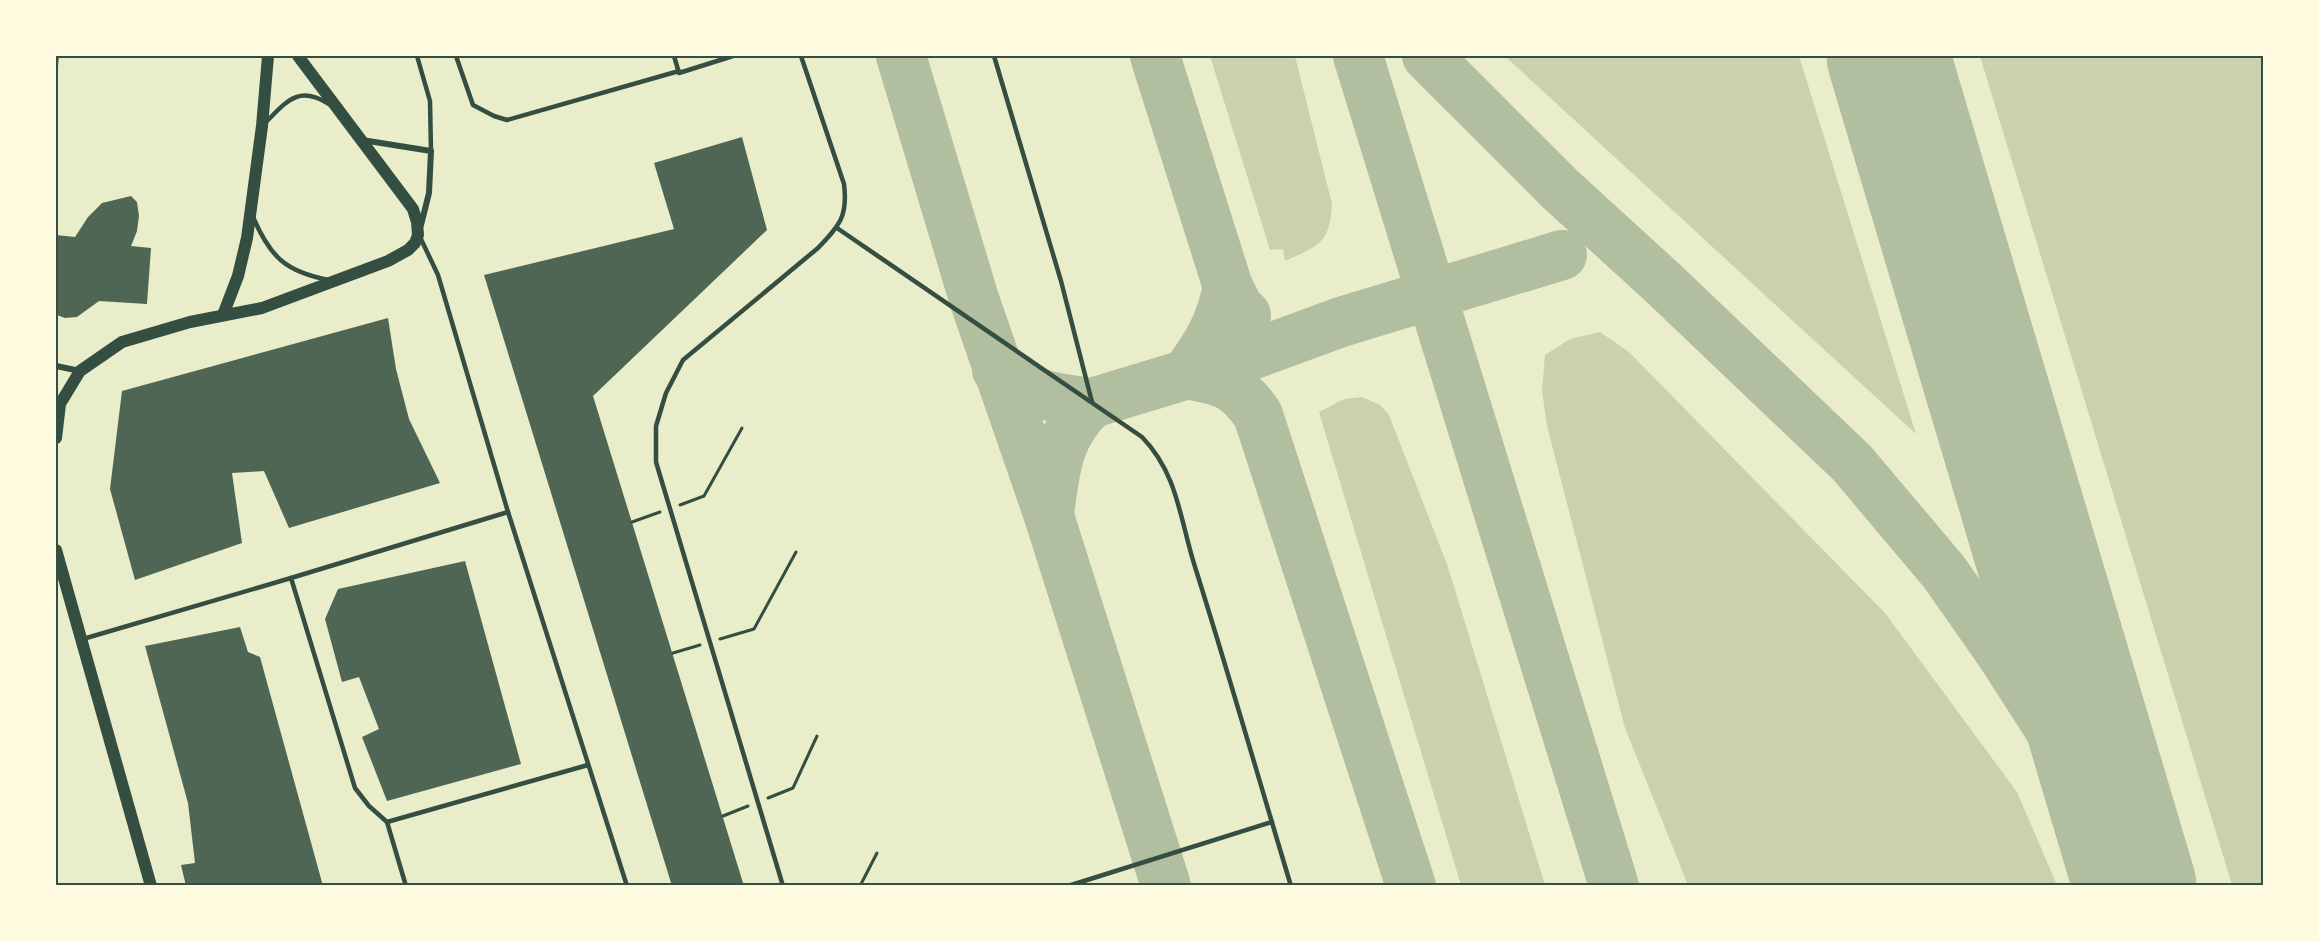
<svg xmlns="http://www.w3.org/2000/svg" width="2319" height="941" font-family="Mulish,sans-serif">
	<rect width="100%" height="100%" fill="#e9edc9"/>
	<g fill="#cad2ad">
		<path d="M1210,56H1295L1332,204C1330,244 1318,246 1285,261L1283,249L1270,250Z"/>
		<path d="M1506,56H1799L1916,434L1508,59Z"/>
		<path d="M1980,56H2263V885H2232Z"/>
		<path d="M1600,332L1629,352L1885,613L2017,792L2057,885H1688L1625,728L1547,426L1542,390L1545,355L1570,339Z"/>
		<path d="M1362,397L1380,405L1389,415L1448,567L1545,885H1461L1319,412L1344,399Z"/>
	</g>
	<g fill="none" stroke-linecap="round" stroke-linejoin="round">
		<g stroke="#b2bea0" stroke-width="50">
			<path d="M901,56L974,299L1049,516L1166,886"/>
			<path d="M1155,56L1228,287L1238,307L1246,315"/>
			<path d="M1358,56L1614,886"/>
			<path d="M1427,56L1560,189L1663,283L1852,463L1944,572L2002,655L2056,739L2085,792L2126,886"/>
			<path d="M1228,287C1220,324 1209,344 1186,374C1222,380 1237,384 1258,415L1411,886"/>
			<path d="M997,370C1028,395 1053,398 1092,403C1057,435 1055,469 1049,514"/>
			<path d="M1092,403L1254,354L1341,322L1562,255"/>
		</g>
		<path stroke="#b2bea0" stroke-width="123" d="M1888,56L2135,886"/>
	</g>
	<g fill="#4f6655">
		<path d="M56,56H59L57,77H56Z"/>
		<path d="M742,137L767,230L593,396L744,886H672L484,275L674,229L654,163Z"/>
		<path d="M131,196L137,202L139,216L137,231L131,246L151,248L147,304L99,301L77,317L65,318L57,315L56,235L75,237L88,217L102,203Z"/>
		<path d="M388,318L396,369L409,419L440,483L289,528L264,471L232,473L242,543L135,580L110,489L122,391Z"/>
		<path d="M465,561L521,764L387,801L362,737L379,729L359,677L342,682L325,619L338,589Z"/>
		<path d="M240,627L248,652L260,657L323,886H186L181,865L195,863L188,803L145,646Z"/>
	</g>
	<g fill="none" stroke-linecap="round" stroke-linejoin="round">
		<g stroke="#344e41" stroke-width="3">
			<path d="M680,505L704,496L742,428"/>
			<path d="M632,522L660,512"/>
			<path d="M720,639L754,629L796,552"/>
			<path d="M673,653L700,645"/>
			<path d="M768,798L793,788L817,736"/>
			<path d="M723,816L748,806"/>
			<path d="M860,886L877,853"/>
		</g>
		<g stroke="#344e41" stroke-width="4.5">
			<path d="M417,56L430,101L431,151"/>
			<path d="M456,56L473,105L494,116L507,120L679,71"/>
			<path d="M674,56L679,73L733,56"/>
			<path d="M994,56L1061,281L1092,402"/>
			<path d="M266,122C287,101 298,85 329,104"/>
			<path d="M253,217C270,257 286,272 329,280"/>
			<path d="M837,228L1142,437C1179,475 1180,522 1196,570C1229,675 1259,780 1291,886"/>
			<path d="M420,237L438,275L508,512L627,886"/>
			<path d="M83,639L291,578"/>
			<path d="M387,822L369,806L355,788L291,578L508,512"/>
			<path d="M406,886L387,822L588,765"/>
			<path d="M783,886L656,462V426L666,393L683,360L818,248C840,225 848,216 844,184L801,56"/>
			<path d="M1068,886L1272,822"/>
		</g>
		<g stroke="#344e41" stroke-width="6">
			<path d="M362,140L431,151L429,193L421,225"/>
			<path d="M56,366L80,371"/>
		</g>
		<g stroke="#344e41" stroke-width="12">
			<path d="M223,315L238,276L247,238L262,126L268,56"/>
			<path d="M56,438L60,404L80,371L122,342L190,322L262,308L388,261L408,250L415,243L418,235L417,222L413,209L298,56"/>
			<path d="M56,550L151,886"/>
		</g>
	</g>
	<rect width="2319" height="941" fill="none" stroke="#fefae0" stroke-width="114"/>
	<rect x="57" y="57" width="2205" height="827" fill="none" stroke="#344e41" stroke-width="2"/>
</svg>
